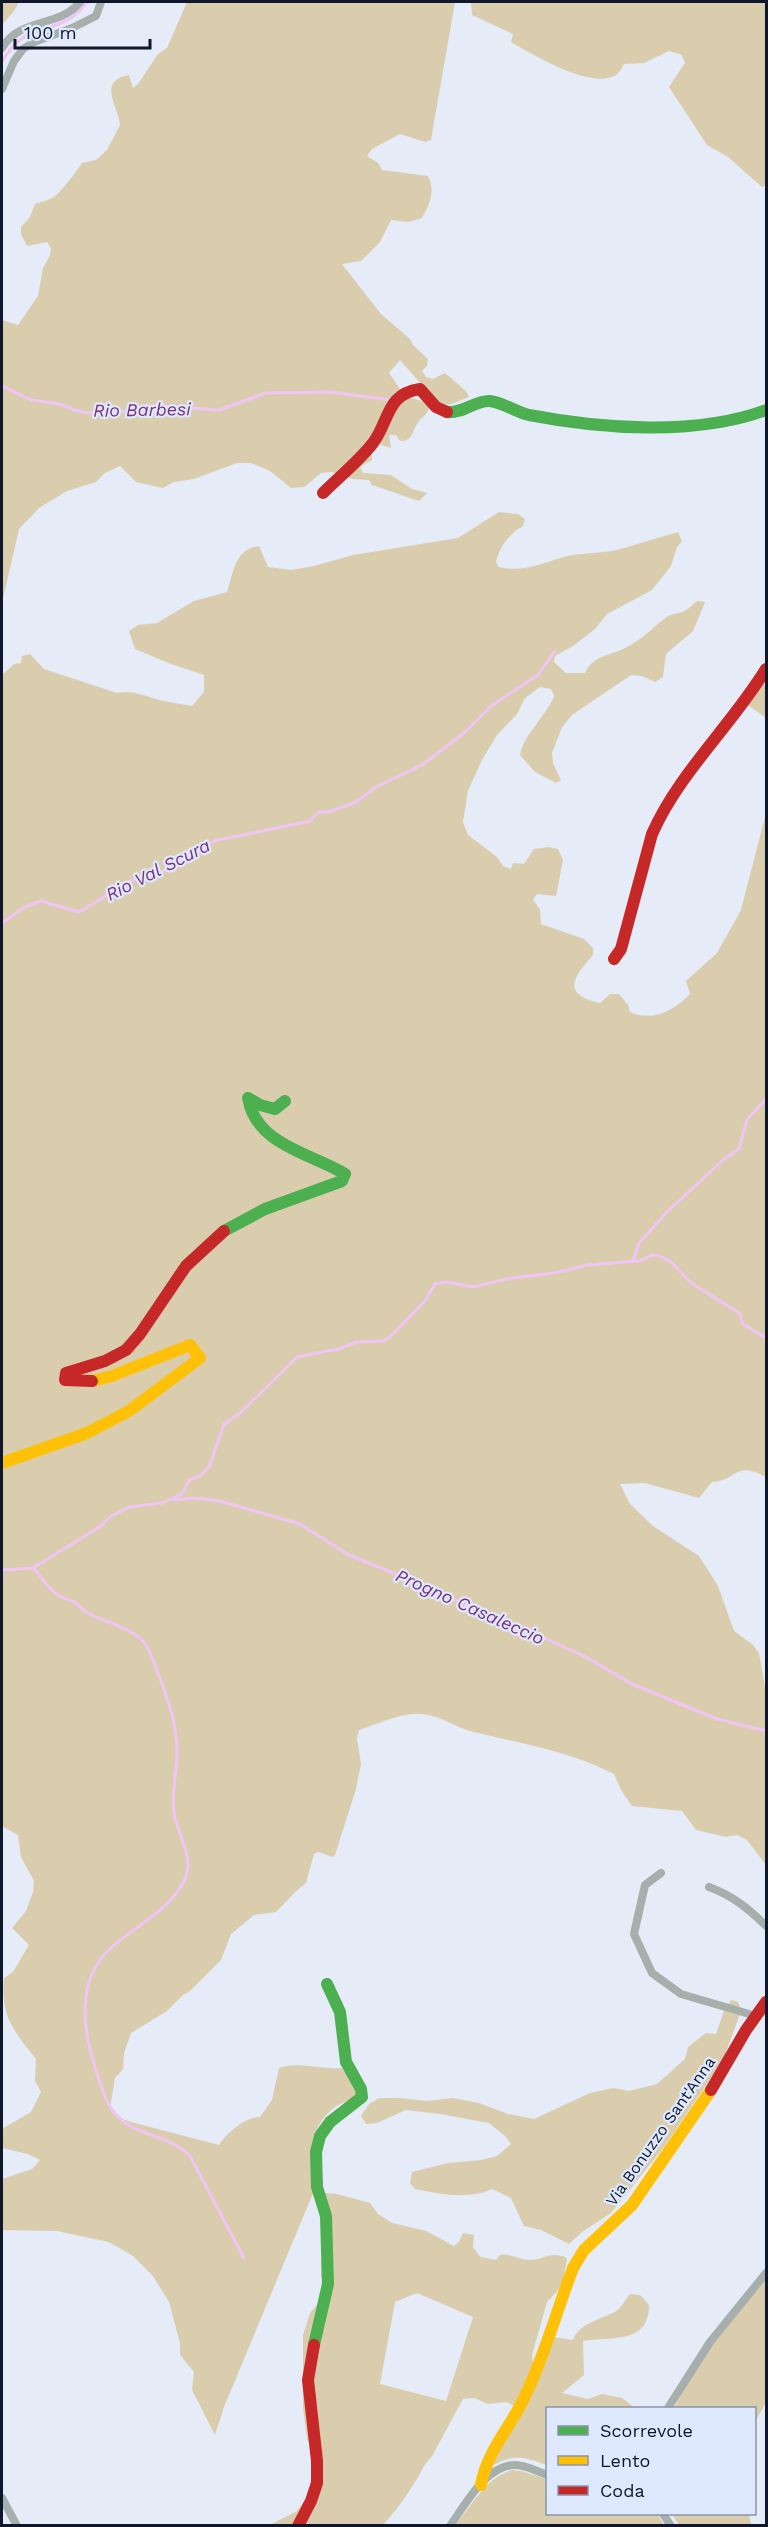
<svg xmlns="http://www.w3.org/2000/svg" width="768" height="2527" font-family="'Work Sans',sans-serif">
	<rect width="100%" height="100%" fill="#e5ebf7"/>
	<g fill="#dacdae" fill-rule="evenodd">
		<path d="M2,2H19L14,11L2,25Z"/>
		<path d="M187,2H455L431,140L425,142L400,134L372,149L367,156L378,163L382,170L428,176C436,191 429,205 422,218L409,222L391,220L380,242L361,261L342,264L381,314L410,339L413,345L428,359L427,366L422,371L426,377L433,379L445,373L466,391L469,397L449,405L429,398L422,385L400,360L389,373L405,396L425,402L429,407C427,416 421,417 417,424C411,433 413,441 400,441L396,435H389L391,448L378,444L371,445L372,460L360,467L363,473L391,475L412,489L427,493L419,501L372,485L369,480L352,479L332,472L321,473L304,487L291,488L270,471L251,463H237L194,479L174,482L163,488L136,482L120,466L105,473L96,482L67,491L39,508L19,529L2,603V320L18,325L38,296L43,268L50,255L51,248L47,242L27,246L21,234V227L30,217L35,204C41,202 49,200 54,197C61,192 78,170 82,163L96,160L107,150L120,125C119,107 96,81 129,75L133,88L138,84L158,54L167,48Z"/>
		<path d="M471,2H766V185L762,187L728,157L707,145L669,87L685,63L682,55L669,51L644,63L624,64C622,68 620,72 616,75C591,90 534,55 511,42L513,34L472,15Z"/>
		<path d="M499,512L518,514L525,519L523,526C509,534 500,546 496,562L499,567C524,573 544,562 568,556C586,552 606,554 624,548C642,543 660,537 678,532L682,541L677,547L671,566L652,590L607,614L595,629L573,646L555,656L554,662L566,673H585C594,654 611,656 627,647C642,640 654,626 668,616C672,614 677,614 682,612C688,610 692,605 697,601L705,602L693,631L666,654L663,677L655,682L642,676L631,675L572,715L562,727L552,753L553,763L561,780L556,783L535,772L520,755C524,733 546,717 554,696L551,689L540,687L525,698L517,714L497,735L482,760L468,791L463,822L468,835L497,857L503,866L511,869L513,863L524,864L534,849L549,847L558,849L563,860L556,896L537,894L533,900L540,909L541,924L584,939L593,948V955C574,977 560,994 600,1003L610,994H619L628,1005L630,1012C652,1022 674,1011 690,994L686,981L717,953L741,910L766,813V1477C734,1460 739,1480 712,1482L699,1498L645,1483L620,1484L630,1504L653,1526L699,1556L718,1586L734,1631L753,1645L759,1653L766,1692V1865L747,1840L737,1835L726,1837L696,1830L682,1811L632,1806L621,1790L614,1774C570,1751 522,1744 474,1732C456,1728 440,1715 422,1714C402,1712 378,1724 359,1730L357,1738L361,1764L356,1789L335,1855L332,1857L319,1852L314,1854L306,1883L295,1892L276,1912L254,1915L231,1934L221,1960L190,1991L183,1995L167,2011L131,2033L124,2053L123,2069L115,2078L110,2108L123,2119L131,2122L219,2145C227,2133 245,2117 260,2117L272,2100L279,2068C299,2061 320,2070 341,2068L354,2081L357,2098C316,2106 302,2150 316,2186L224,2407L215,2435L192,2390L194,2372L180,2355V2343L169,2302L153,2276L133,2256L109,2242L57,2231L2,2230V2179L32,2169L40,2160L28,2154L2,2148V2129L31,2112L41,2092L35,2081L36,2059C14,2032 0,2015 4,1978L13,1972L29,1945L12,1928L26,1911L33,1892L34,1881L21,1857L18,1835L2,1826V675L14,664L21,663L22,656L30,654L44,669L117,693C133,689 148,698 164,701C173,703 182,704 192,706L204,692V675L171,664L135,649L129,631L138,625L157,623L194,601L227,592C234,571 235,549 259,546L268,567L291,570L314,566L353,555L458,538Z"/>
		<path d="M766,663V718L741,700Z"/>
		<path d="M731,2000L738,2002L741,2011L723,2060L664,2147L611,2213L582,2232L569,2244L541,2230L524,2226L511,2198L492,2189C468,2200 440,2194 415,2189L410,2183L412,2172L448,2163L481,2160L497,2156L511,2144L505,2136L489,2123L440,2114L406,2110L377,2123L366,2124L361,2116L369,2104L379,2098H399L427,2101L453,2098L479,2103L508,2114L534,2119L590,2093L613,2088L629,2091L657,2084L685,2059L688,2047L706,2033L716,2034L724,2011Z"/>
		<path d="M324,2193L337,2194L370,2203L378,2214L392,2223L426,2231L454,2246L459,2242L463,2233L474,2235L473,2247L480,2257L496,2260L500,2255C510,2253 519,2259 529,2260C543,2261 549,2250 567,2258L562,2286L547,2302L532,2355L533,2364L547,2336L573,2340C578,2324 601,2319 615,2312C621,2308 626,2299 630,2294L640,2295L649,2305C649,2345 611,2336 583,2341L584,2375L562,2393L588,2399L602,2394L622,2398L635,2408H548L547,2465C520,2455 510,2454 485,2470L521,2409L506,2402L488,2404L474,2398L463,2399L431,2458C422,2465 421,2474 415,2482C405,2498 395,2512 383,2525L268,2526L297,2511L309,2495L314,2456L307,2438L303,2408V2335L310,2313L323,2298L326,2291L321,2276ZM417,2293L473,2317L446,2401L380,2384L395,2302Z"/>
		<path d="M766,2277V2402L755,2422L754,2408H674L701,2359Z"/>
		<path d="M513,2470L521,2471L547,2479L548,2514H657L664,2525L455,2526C471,2506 487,2476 513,2470Z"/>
		<path d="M672,2514H749L751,2525H679Z"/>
	</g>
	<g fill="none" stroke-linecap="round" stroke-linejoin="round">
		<g stroke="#f1c4f6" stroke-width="3">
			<path d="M2,62C26,16 60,40 87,2"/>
			<path d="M2,386L31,400L60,404L74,410L88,413L136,411L161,406L219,410L266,393L331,392L391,400"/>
			<path d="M2,923L25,907L41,901L79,912L132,880L160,873L214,841L310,821L319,812H329L356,802L376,787L422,765L464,733L491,706L538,675L555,651"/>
			<path d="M633,1261L639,1243L667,1212L723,1160L739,1149L747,1120L766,1099"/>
			<path d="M174,1500L194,1498L220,1501L300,1524L349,1555L440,1592L499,1623L538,1635L588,1658L632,1684L717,1719L766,1731"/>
			<path d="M33,1568C41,1576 46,1585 54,1592C59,1598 67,1598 74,1602C79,1605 82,1610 88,1613C107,1624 132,1626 146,1645C150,1651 153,1660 155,1666C167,1695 177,1722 177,1753C177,1773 171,1792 174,1812C177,1835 196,1858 184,1881C169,1911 135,1926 111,1948C75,1980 83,2030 96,2070C100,2083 104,2097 111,2108C130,2138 167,2132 190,2156L244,2258"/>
			<path d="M2,1570L33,1568L101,1526L111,1516L130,1507L162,1503L180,1495L184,1491L189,1480L200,1476L209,1467L224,1424L239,1414L297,1357L338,1349L357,1342L383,1341L389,1338L425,1301L435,1284L447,1282L473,1287L511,1278L555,1273L587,1265L639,1261L653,1255L660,1256L671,1262L690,1282L739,1313L743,1324L766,1338"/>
		</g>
		<g stroke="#a6afab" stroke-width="8">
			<path d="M2,48C20,17 60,28 80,2"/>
			<path d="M2,89L14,61L23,49L34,42L72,28L96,16L101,2"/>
			<path d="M661,1873L645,1885L634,1934L652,1973L681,1994L756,2016"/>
			<path d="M709,1887C733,1896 748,1908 766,1926"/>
			<path d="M668,2408L710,2342L766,2273"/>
			<path d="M2,2498L17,2526"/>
			<path d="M663,2514L671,2526"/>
			<path d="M450,2526C465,2505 486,2465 515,2465C526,2465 538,2472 548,2475"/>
		</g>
		<g stroke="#4caf50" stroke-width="12">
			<path d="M447,412C463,414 475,400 490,401C504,403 516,412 529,415C602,429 696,436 766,410"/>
			<path d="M224,1231L265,1209L342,1181L345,1174C310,1153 256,1145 248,1098L260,1105L275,1109L285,1101"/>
			<path d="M314,2345L328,2284L326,2216L317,2187L316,2152L320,2136L330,2122L362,2097L361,2089L346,2062L340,2012L327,1984"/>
		</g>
		<g stroke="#ffc107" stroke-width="12">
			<path d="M2,1463L87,1433L129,1411L200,1358L190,1345L112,1376L92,1381"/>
			<path d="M481,2485C487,2450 512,2426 526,2394C545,2354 557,2310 573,2268L584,2250L632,2205L711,2090"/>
		</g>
		<g stroke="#c62828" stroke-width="12">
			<path d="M323,493C339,477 359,461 373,443C390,420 386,394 420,389L436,407L447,412"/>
			<path d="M614,959L621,949L652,834C679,773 731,726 766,669"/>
			<path d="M92,1381L65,1380L66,1373L105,1361L126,1350L140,1334L186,1266L224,1231"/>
			<path d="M711,2090L746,2030L766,2002"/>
			<path d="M298,2526L311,2501L317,2483V2461L308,2380L314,2345"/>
		</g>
	</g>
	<g text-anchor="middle" stroke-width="4.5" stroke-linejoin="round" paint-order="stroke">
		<g font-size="16" fill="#0f172a" stroke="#dee8fe">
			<text transform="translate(660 2131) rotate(-55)" y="6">Via Bonuzzo Sant'Anna</text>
		</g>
		<g font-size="18" font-style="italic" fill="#7b2f7c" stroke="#dee8fe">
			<text transform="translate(142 410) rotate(-1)" y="6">Rio Barbesi</text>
			<text transform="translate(158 870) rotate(-27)" y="6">Rio Val Scura</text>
			<text transform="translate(470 1607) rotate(24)" y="6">Progno Casaleccio</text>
		</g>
	</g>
	<rect width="768" height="2527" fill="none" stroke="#0f172a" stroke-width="6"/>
	<rect x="546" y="2407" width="210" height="108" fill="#dee8fe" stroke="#8b94a9" stroke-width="1.5"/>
	<rect x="558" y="2426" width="30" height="9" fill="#4caf50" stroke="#8b94a9" stroke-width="1.5"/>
	<text x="600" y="2437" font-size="18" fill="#0f172a">Scorrevole</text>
	<rect x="558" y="2456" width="30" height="9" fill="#ffc107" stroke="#8b94a9" stroke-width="1.5"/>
	<text x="600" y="2467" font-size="18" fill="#0f172a">Lento</text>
	<rect x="558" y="2486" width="30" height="9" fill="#c62828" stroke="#8b94a9" stroke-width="1.5"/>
	<text x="600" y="2497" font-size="18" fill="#0f172a">Coda</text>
	<path d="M15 39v9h135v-9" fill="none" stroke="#0f172a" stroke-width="3"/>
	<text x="24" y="39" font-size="18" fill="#0f172a" stroke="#dee8fe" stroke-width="4.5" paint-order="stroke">100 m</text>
</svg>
